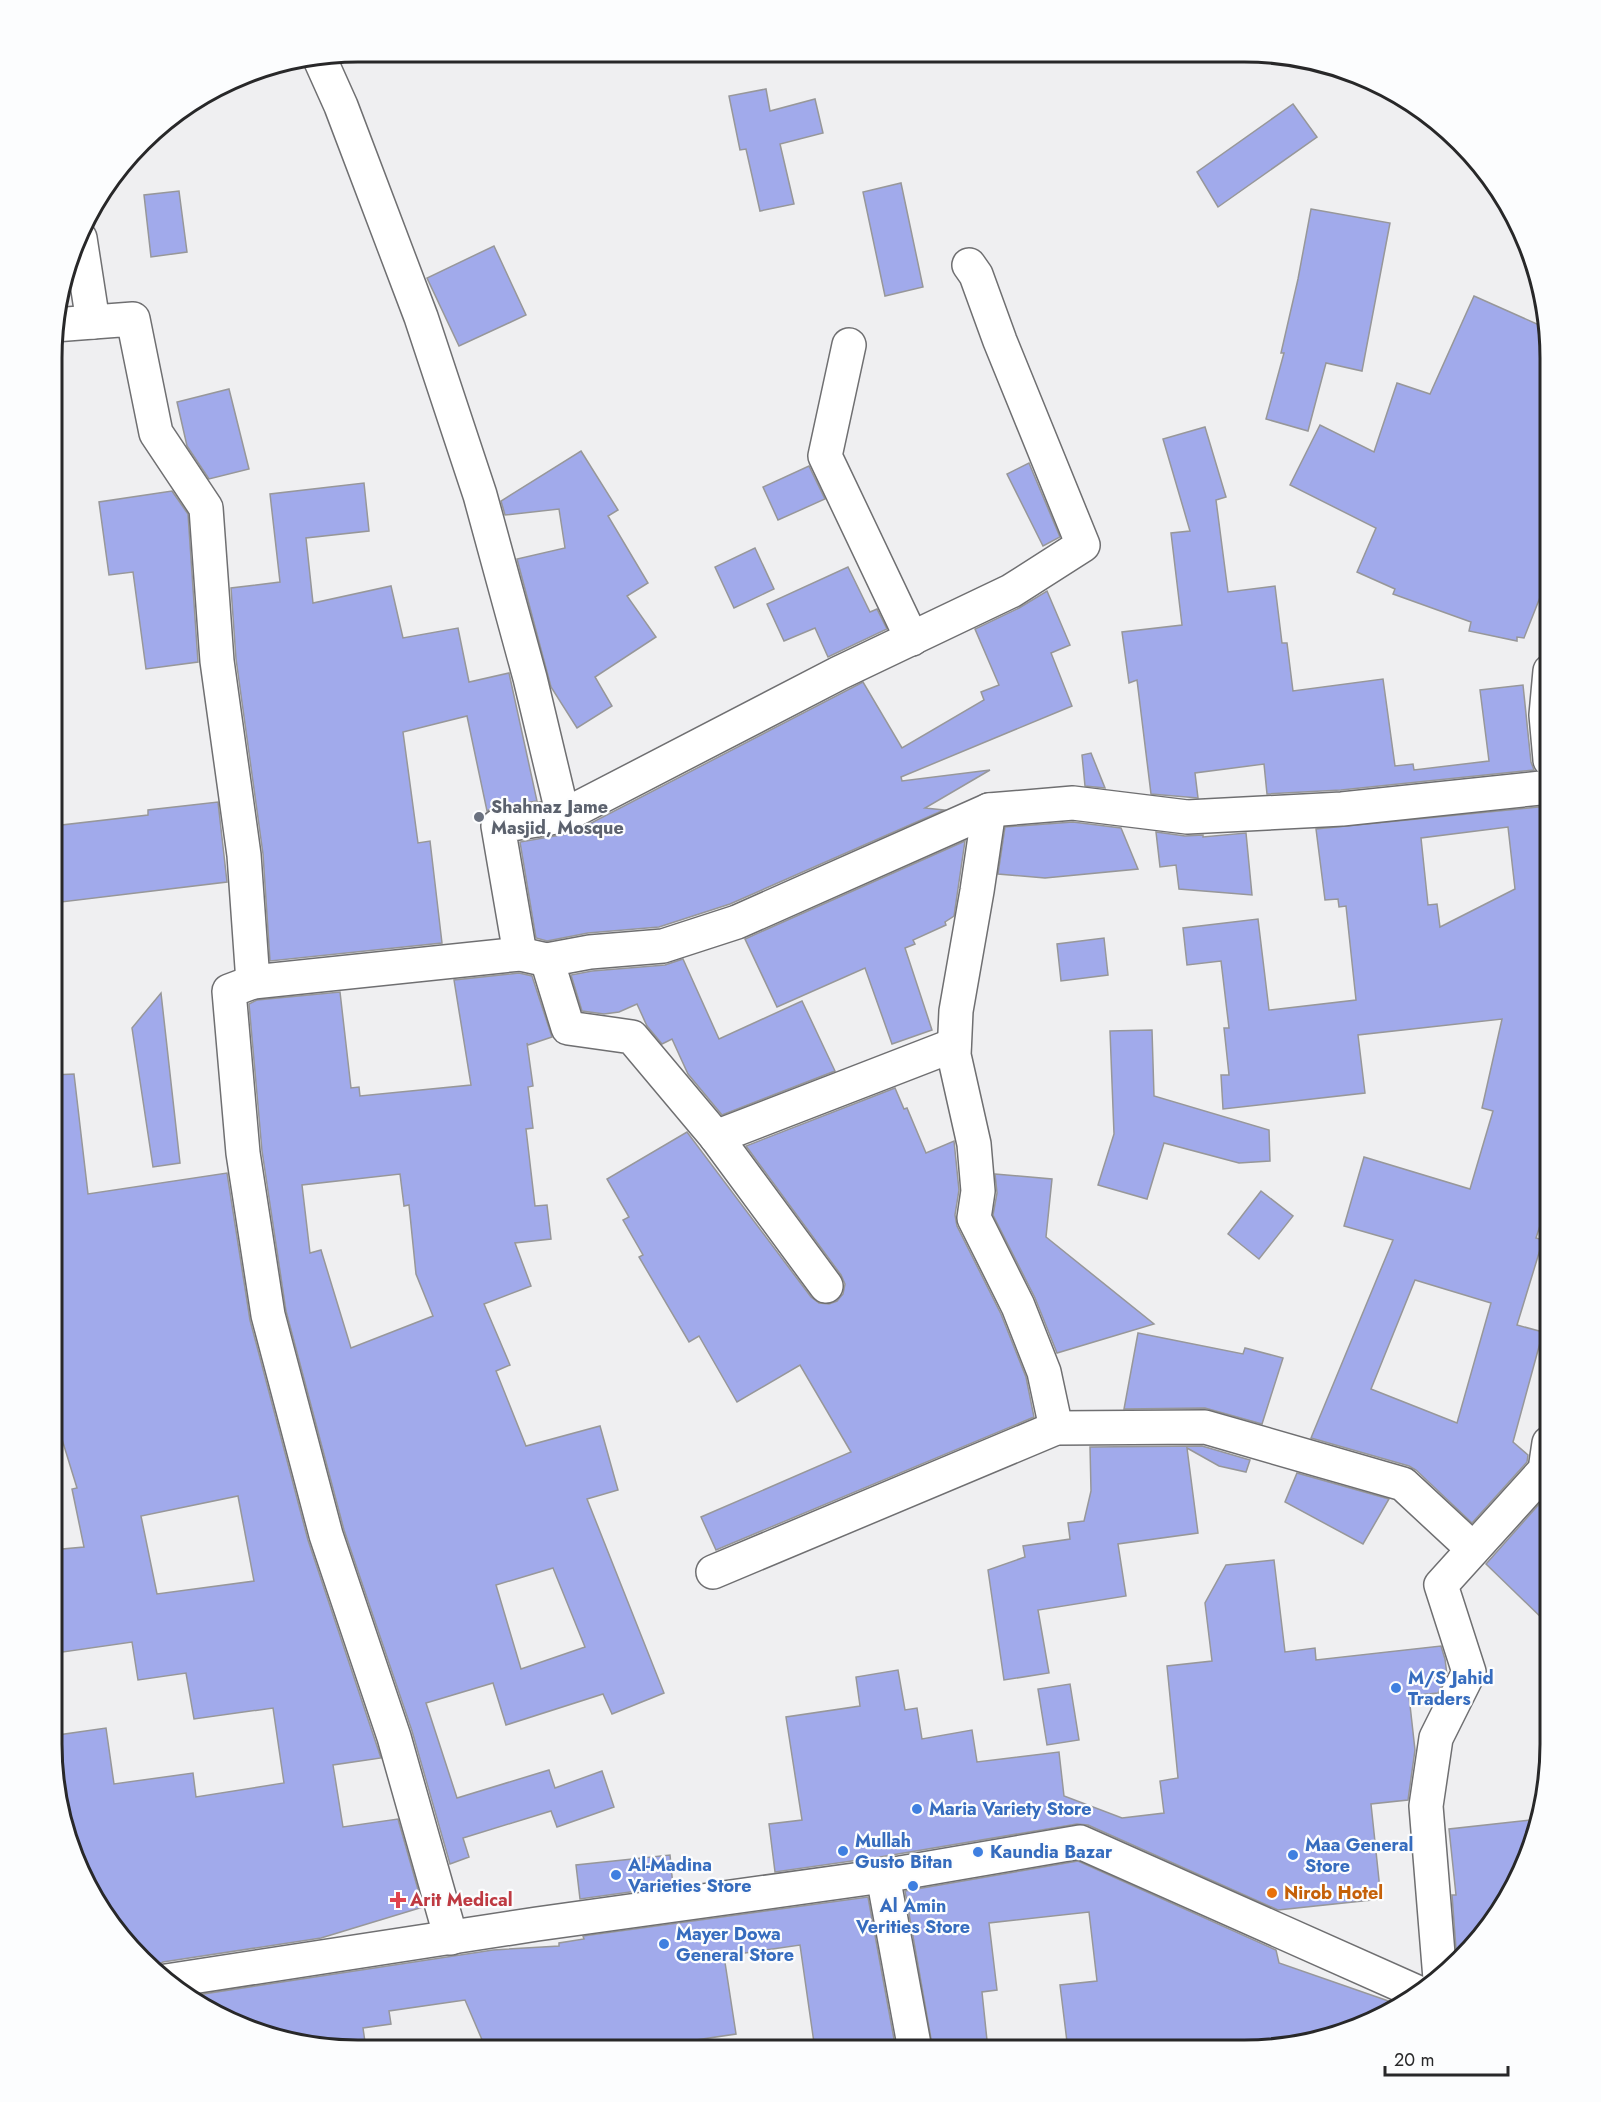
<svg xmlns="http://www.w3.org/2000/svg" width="1601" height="2102" font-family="Jost,sans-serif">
	<rect width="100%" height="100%" fill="#efeff1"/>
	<g fill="#a1aaeb" stroke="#979799" stroke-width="1.5" fill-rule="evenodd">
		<path d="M766,89L770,111L815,99L823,133L780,144L794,204L760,211L746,149L740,150L729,96Z"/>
		<path d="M1293,104L1317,137L1218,207L1197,172Z"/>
		<path d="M901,183L923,287L885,296L863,192Z"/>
		<path d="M179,191L187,252L151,257L144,195Z"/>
		<path d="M1311,209L1390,223L1362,371L1326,363L1308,431L1266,419L1284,353H1281L1298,279Z"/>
		<path d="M494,246L526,315L459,346L427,278Z"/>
		<path d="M1474,296L1546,328L1550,357V572L1524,638L1517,637V641L1469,631L1471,622L1393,594L1395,589L1357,572L1376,528L1290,485L1320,425L1374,452L1397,383L1430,394Z"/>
		<path d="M229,389L249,469L209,479L187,446L177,402Z"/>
		<path d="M1205,427L1226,497L1216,500L1228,592L1275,586L1282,643H1287L1293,691L1383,679L1395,766L1413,764L1414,770L1489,761L1480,690L1523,685L1531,762L1534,770L1341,790L1267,794L1264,764L1195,773L1198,798L1151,794L1137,680L1129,683L1122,632L1182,625L1171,533L1190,531L1163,439Z"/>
		<path d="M581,451L618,510L608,516L648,583L627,596L656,637L595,677L612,706L577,728L551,687L517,559L565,548L559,509L505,515L501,501Z"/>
		<path d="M1029,463L1060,537L1043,546L1007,474Z"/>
		<path d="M809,466L825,499L778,520L763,487Z"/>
		<path d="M364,483L369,531L306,538L313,603L391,586L403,638L458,628L469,682L509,673L537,801L495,807L487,811L467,716L403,732L418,843L430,841L442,943L270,961L263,854L236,659L231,588L280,582L270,494Z"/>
		<path d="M172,491L188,514L198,662L146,669L133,572L109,575L99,502Z"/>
		<path d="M755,548L774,589L734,608L715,567Z"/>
		<path d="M848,567L870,612L877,609L887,629L828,657L815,628L784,641L767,604Z"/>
		<path d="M1047,591L1070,645L1051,653L1072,706L901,777L902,781L990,770L925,808L944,810L730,904L659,927L588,933L547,941L536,938L520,842L572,833L863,682L902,748L984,700L981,692L999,685L975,629L1019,608Z"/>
		<path d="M1091,753L1105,788L1085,786L1082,755Z"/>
		<path d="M218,802L227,882L53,903V826L148,815V810Z"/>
		<path d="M1548,806L1550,820V1195L1536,1238L1543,1240L1517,1325L1543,1332L1513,1442L1528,1455L1527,1462L1472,1523L1416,1470L1409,1466L1311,1438L1393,1240L1344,1226L1364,1157L1470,1189L1493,1111L1482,1108L1502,1019L1358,1035L1365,1093L1223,1109L1221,1075H1229L1224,1028H1229L1221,961L1187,965L1183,928L1258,919L1269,1010L1356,1000L1346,906L1339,907L1338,899L1325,900L1316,829ZM1508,827L1515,889L1440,927L1437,904L1428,905L1421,838ZM1415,1280L1491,1303L1457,1423L1371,1389Z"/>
		<path d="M1073,822L1121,828L1138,869L1045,878L998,874L1005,827Z"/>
		<path d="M1156,832L1185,836L1203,835V837L1246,833L1252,895L1179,889L1176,865L1160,867Z"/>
		<path d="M965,841L954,916L945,922L946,925L913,940L915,944L905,948L932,1030L892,1044L865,968L777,1007L745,939Z"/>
		<path d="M1104,938L1108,975L1061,981L1057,944Z"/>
		<path d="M683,959L719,1039L802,1001L835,1071L722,1115L688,1074L672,1039L662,1044L647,1026L637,1004L619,1012L604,1014L582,1011L571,975L592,971L665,965Z"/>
		<path d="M519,973L532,976L552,1037L528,1045L527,1043L533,1086L528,1087L533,1128L526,1129L535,1206L547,1205L551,1239L515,1243L531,1286L484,1304L510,1365L496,1371L526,1446L600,1426L618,1490L587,1499L664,1693L612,1714L603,1694L506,1725L493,1683L426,1703L457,1798L549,1770L555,1788L602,1771L614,1807L557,1827L551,1811L463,1838L469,1857L450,1864L412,1731L344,1530L286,1311L262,1151L249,1004L257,1000L340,992L351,1088L359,1087L360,1096L471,1085L454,980ZM400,1174L404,1206L409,1205L416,1274L433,1316L351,1348L321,1250L310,1253L302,1185ZM553,1568L585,1647L521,1669L496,1585Z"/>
		<path d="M161,993L180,1163L153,1167L132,1028Z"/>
		<path d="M1152,1030L1154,1096L1269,1130L1270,1161L1239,1163L1164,1143L1147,1199L1098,1185L1114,1134L1110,1031Z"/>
		<path d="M74,1074L88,1194L227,1173L250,1320L308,1540L381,1758L333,1765L343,1827L398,1819L423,1907L321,1938L163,1962L152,1968L127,1947L83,1881L61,1824L51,1736L106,1728L114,1784L193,1773L196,1797L284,1783L273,1708L194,1719L186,1673L138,1680L132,1642L56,1653L51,1618V1550L84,1547L72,1489L77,1488L52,1407V1075ZM238,1496L254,1581L157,1594L141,1516Z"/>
		<path d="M895,1088L904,1109L907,1108L926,1153L954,1141L959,1190L955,1215L957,1226L1001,1314L1026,1377L1034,1417L716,1550L701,1517L851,1452L800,1365L737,1402L699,1336L689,1342L639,1257L643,1255L623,1220L629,1217L607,1179L687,1132L811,1297L819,1303L829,1304L837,1301L843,1294L845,1284L841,1275L746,1146Z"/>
		<path d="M995,1174L1052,1179L1046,1237L1154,1324L1057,1353L1035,1298L993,1215L997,1193Z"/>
		<path d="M1261,1191L1293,1216L1259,1259L1228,1234Z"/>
		<path d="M1138,1333L1243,1354L1245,1348L1283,1358L1262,1424L1205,1408L1124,1409Z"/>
		<path d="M1202,1446L1250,1460L1246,1472L1219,1466L1187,1448L1198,1533L1118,1544L1126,1596L1038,1610L1049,1673L1004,1680L988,1570L1025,1557L1023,1546L1070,1539L1068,1523L1084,1521L1091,1491L1090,1447Z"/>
		<path d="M1297,1473L1389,1499L1363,1544L1285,1502Z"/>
		<path d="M1549,1493V1625L1486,1564Z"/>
		<path d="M1274,1560L1285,1652L1315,1648L1316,1660L1441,1646L1445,1659L1447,1675L1438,1693L1409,1696L1415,1750L1408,1800L1371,1804L1381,1899L1278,1910L1088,1825L1077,1824L880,1857L775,1872L769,1824L802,1820L786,1717L860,1706L856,1677L898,1670L905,1710L917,1708L922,1739L972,1730L977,1762L1059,1752L1064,1796L1122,1818L1164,1813L1160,1781L1178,1778L1167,1666L1212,1661L1205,1603L1226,1565Z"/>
		<path d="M1070,1684L1079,1740L1047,1745L1038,1689Z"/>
		<path d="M1530,1820L1533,1846L1499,1915L1457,1962L1452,1895H1456L1449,1829Z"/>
		<path d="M670,1855L673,1886L580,1899L576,1865Z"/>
		<path d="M1078,1861L1276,1950L1279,1963L1400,2005L1380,2019L1323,2041L1244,2051L1068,2050L1060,1985L1097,1981L1089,1912L989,1923L997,1990L982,1992L988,2050H933L905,1891Z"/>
		<path d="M868,1897L896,2050H815L800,1945L724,1956L736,2034L635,2049H486L465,2000L389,2011L391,2024L363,2028L366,2049L317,2048L240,2028L184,1997L493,1950L559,1946V1943L584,1939L583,1936Z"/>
	</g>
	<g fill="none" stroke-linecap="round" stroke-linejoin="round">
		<g stroke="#6f6f71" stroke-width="36">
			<g id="minor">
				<path d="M319,57L341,106L421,317L480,495L530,678L563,816L498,826L520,954"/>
				<path d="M80,238L93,322L133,319L156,433L206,508L217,661L244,855L253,982L520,954L547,960L568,1028L632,1037L716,1137L826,1286"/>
				<path d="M54,325L93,322"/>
				<path d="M849,345L825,456L912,639"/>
				<path d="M1550,760L1546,715L1550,671"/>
				<path d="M989,810L977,891L956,1011L954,1055L974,1144L978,1191L974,1218L1018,1306L1044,1372L1056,1428"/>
				<path d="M563,816L839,673L1011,591L1083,545L1000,341L976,275L969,265"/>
				<path d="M547,960L590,952L663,946L737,922L989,810L1073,803L1187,817L1342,809L1550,787"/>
				<path d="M253,982L229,991L243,1153L268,1315L326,1535L394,1737L451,1938"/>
				<path d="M716,1137L954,1045"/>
				<path d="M713,1572L1056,1428L1205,1427L1403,1484L1473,1549"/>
				<path d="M883,1876L915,2050"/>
				<path d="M1440,1979L1426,1806L1436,1738L1469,1672L1441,1585L1545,1470L1549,1443"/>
				<path d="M166,1981L537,1924L883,1876L1080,1842L1419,1993"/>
			</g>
		</g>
		<use href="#minor" stroke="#fff" stroke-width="33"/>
	</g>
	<circle fill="#6b7280" stroke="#fcfdfe" stroke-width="2" cx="479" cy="817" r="6"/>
	<g fill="#3f7fe0" stroke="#fcfdfe" stroke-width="2">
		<circle cx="1396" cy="1688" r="6"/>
		<circle cx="917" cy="1809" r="6"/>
		<circle cx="843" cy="1851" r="6"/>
		<circle cx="978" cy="1852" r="6"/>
		<circle cx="1293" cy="1855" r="6"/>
		<circle cx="616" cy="1875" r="6"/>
		<circle cx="913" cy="1886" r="6"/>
		<circle cx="664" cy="1944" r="6"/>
	</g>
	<circle fill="#e8710a" stroke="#fcfdfe" stroke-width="2" cx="1272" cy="1893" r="6"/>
	<path fill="#e0444e" stroke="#fcfdfe" stroke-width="2" d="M395 1891h6v6h6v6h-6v6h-6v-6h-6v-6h6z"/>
	<g text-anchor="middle" stroke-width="4.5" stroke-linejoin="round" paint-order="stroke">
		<g font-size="18" font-weight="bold" fill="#5b616d" stroke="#fcfdfe" text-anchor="start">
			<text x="491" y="813">Shahnaz Jame<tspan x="491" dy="21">Masjid, Mosque</tspan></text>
		</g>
		<g font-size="18" font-weight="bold" fill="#366cbe" stroke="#fcfdfe" text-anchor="start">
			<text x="1408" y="1684">M/S Jahid<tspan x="1408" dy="21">Traders</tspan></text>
			<text x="929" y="1815">Maria Variety Store</text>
			<text x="855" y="1847">Mullah<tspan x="855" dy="21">Gusto Bitan</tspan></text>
			<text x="1305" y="1851">Maa General<tspan x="1305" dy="21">Store</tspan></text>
			<text x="990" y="1858">Kaundia Bazar</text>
			<text x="628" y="1871">Al-Madina<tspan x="628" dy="21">Varieties Store</tspan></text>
			<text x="913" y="1912" text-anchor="middle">Al Amin<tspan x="913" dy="21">Verities Store</tspan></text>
			<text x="676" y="1940">Mayer Dowa<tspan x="676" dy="21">General Store</tspan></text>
		</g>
		<g font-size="18" font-weight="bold" fill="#c56008" stroke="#fcfdfe" text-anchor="start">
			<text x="1284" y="1899">Nirob Hotel</text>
		</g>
		<g font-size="18" font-weight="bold" fill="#be3a42" stroke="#fcfdfe" text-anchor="start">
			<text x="410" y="1906">Arit Medical</text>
		</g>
	</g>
	<path d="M0 0H1601V2102H0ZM358 62H1244A296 296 0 0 1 1540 358V1744A296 296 0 0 1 1244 2040H358A296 296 0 0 1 62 1744V358A296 296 0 0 1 358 62Z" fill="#fcfdfe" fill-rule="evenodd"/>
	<path fill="none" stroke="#282829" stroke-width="3" d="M358 62H1244A296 296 0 0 1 1540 358V1744A296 296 0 0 1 1244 2040H358A296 296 0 0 1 62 1744V358A296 296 0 0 1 358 62Z"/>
	<path d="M1385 2066v9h123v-9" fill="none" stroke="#282829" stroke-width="3"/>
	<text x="1394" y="2066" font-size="18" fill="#282829" stroke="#fcfdfe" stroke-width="4.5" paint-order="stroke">20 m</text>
</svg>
